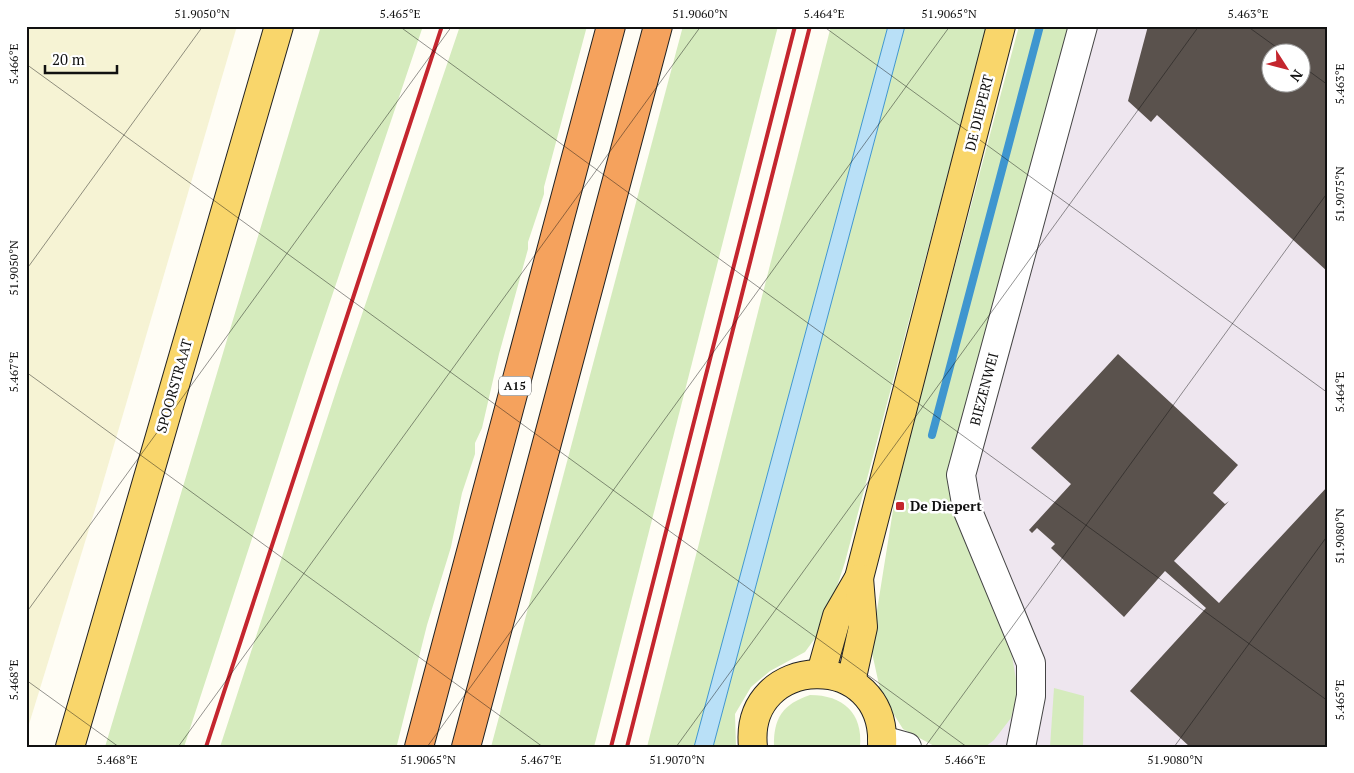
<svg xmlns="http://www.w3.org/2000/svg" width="1354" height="773" font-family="'PT Serif',serif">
	<rect width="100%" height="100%" fill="#fffdf5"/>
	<path fill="#eee6ef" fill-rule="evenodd" d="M1044,26H1328V747H956L928,574ZM1272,52H1302V82H1272Z"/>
	<path fill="#f6f3d4" d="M26,26H237L97,503L26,734Z"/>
	<g fill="#d5ebbd">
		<path d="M321,26H423L307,370L184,747H105Z"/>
		<path d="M460,26H587L544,187V194L528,242V249L499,354L482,428L475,443V454L462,493L451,547L427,625L397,745L396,747H220L340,379Z"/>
		<path d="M683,26H778L594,747H491Z"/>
		<path d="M831,26H888L694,747H647Z"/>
		<path d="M905,26H987L845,562L824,626L805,652L770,671L751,687L735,714L736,747H713Z"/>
		<path d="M1019,26H1069L948,486L1011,650L1018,691L1011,718L994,740L985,747H936L903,729L881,694L871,648L898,479Z"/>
		<path d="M1054,688L1084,696L1083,747H1050Z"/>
		<path d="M810,695C843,695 863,713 860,747H774C773,718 783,704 810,695Z"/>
	</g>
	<path fill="#b9e0f7" stroke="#3f96cf" d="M888,26H905L713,747H694Z"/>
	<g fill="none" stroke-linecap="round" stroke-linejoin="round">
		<path stroke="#3f96cf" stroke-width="8" d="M932,435L1040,26"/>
	</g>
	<g fill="#5a524d" fill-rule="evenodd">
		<path d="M1148,26H1328V272L1157,115L1151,122L1128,101ZM1272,52H1302V82H1272Z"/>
		<path d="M1118,354L1238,465L1213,493L1225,504L1229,501L1174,561L1219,603L1328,486V747H1190L1130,691L1206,608L1165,571L1124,617L1051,548L1055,544L1037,528L1032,533L1029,530L1071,484L1031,448Z"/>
	</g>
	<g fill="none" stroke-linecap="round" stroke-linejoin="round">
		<g stroke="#444" stroke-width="30">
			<g id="minor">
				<path d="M882,740L907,747"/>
				<path d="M1021,747L1031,696V663L967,509L961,475L1083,26"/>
			</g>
		</g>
		<g stroke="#222" stroke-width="30">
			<g id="major">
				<path d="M821,673L837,616L859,578L1001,26"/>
				<path d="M851,682L863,627L859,578"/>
				<path d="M70,747L279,26"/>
				<path d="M753,747C743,653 888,647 882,747"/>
			</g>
		</g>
		<g stroke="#222" stroke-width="30">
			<g id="highway">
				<path d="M419,747L611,26"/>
				<path d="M466,747L658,26"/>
			</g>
		</g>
		<use href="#minor" stroke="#fff" stroke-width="28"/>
		<use href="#major" stroke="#f9d66b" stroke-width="28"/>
		<use href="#highway" stroke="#f5a25d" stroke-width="28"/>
		<g stroke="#c4262e" stroke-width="4">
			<path d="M206,747L442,26"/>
			<path d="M611,747L795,26"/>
			<path d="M627,747L810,26"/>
		</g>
	</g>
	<path fill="none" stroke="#111" stroke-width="1" stroke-opacity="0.45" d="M399,26L1328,701M823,26L1328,393M1247,26L1283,52M26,64L967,747M1302,66L1328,85M26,270L203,26M26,372L543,747M26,613L452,26M26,680L119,747M178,747L701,26M427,747L950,26M676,747L1199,26M925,747L1328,192M1174,747L1328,535"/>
	<rect fill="#c4262e" stroke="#fff" stroke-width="2" x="895" y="501" width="10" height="10" rx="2.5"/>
	<g text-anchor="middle" stroke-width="5" stroke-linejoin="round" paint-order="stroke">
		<rect fill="#fff" stroke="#585858" stroke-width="1" x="499" y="376.5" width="32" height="19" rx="4"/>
		<g font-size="12" font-weight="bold" fill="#111">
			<text x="515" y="390">A15</text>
		</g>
		<g font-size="14" fill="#111" stroke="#fff">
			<text transform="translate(979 113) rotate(-76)" y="5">DE DIEPERT</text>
			<text transform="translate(174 386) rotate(-74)" y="5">SPOORSTRAAT</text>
			<text transform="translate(984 389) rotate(-75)" y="5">BIEZENWEI</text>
		</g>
		<g font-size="14" font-weight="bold" fill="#111" stroke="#fff" text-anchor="start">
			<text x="910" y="511">De Diepert</text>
		</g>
	</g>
	<rect width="1354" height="773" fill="none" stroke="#ffffff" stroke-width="55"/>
	<g transform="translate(1286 68) rotate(126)"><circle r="24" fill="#ffffff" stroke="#a0a0a0"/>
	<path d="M0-4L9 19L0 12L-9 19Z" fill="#c4262e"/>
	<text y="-8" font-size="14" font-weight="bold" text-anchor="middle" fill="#111111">N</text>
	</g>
	<path d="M45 65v8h72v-8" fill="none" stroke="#111111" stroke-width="2.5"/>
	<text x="52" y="65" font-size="15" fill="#111111" stroke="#ffffff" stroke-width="4" paint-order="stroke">20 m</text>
	<rect x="28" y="28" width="1298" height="718" fill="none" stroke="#111" stroke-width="2"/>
	<g font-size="12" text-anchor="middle" fill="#111">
		<text x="202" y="18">51.9050°N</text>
		<text x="400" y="18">5.465°E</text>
		<text x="700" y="18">51.9060°N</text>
		<text x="824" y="18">5.464°E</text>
		<text x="949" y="18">51.9065°N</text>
		<text x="1248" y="18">5.463°E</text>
		<text transform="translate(14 64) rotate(-90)" y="4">5.466°E</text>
		<text transform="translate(1340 84) rotate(-90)" y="4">5.463°E</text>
		<text transform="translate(1340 194) rotate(-90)" y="4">51.9075°N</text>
		<text transform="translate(14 268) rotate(-90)" y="4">51.9050°N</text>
		<text transform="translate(14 372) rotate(-90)" y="4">5.467°E</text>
		<text transform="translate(1340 392) rotate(-90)" y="4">5.464°E</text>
		<text transform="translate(1340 536) rotate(-90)" y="4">51.9080°N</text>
		<text transform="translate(14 680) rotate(-90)" y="4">5.468°E</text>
		<text transform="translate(1340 700) rotate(-90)" y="4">5.465°E</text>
		<text x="117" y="764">5.468°E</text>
		<text x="428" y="764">51.9065°N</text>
		<text x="541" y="764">5.467°E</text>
		<text x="677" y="764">51.9070°N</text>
		<text x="965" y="764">5.466°E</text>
		<text x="1175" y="764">51.9080°N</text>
	</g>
</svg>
